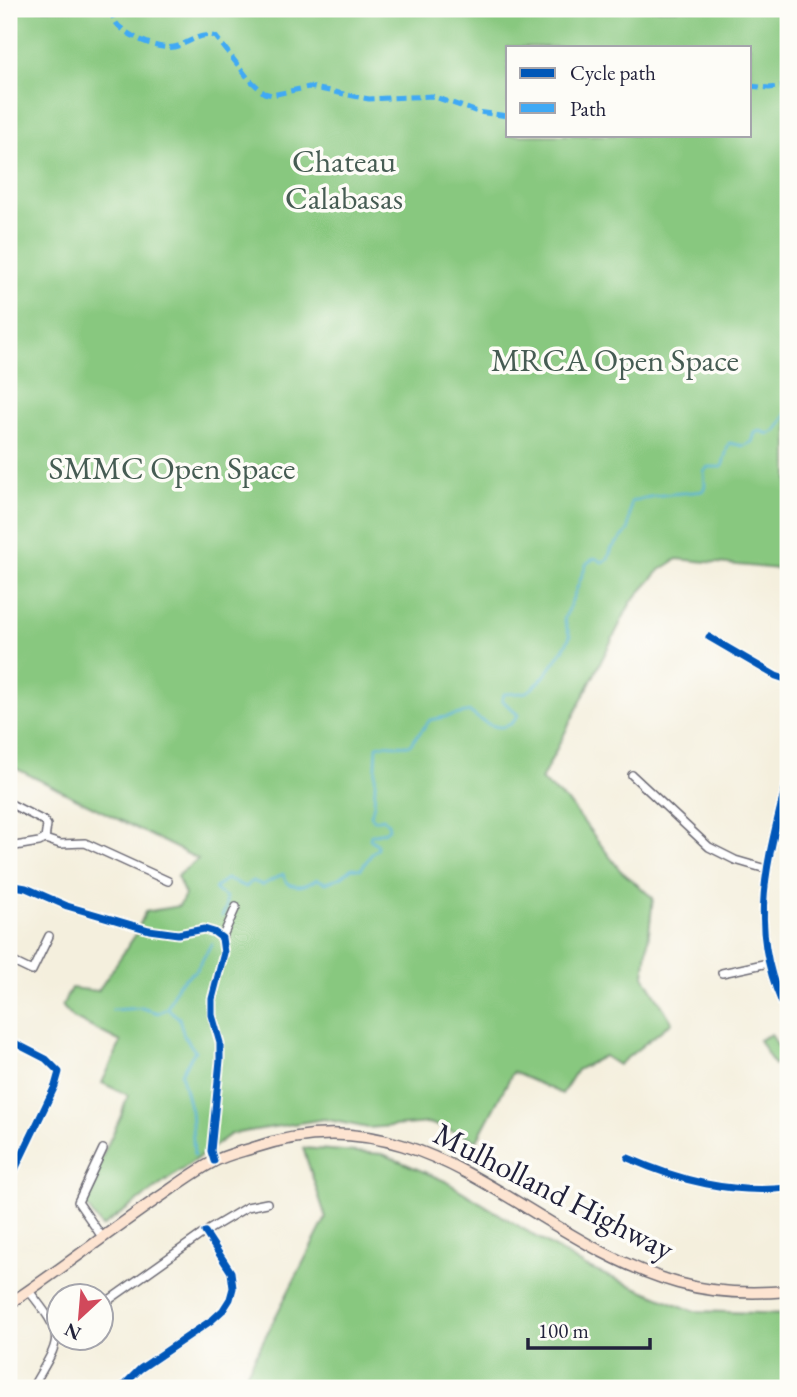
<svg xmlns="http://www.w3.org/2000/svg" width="797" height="1397" font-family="'EB Garamond',serif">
	<rect width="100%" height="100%" fill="#fdfcf7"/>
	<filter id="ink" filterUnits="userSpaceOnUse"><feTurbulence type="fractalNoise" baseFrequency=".0143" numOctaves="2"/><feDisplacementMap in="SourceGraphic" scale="14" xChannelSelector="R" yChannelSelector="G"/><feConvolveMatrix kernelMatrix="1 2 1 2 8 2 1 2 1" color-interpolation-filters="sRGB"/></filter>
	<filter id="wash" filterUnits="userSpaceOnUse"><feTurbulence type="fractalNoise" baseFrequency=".00686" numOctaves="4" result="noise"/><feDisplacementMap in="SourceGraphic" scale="28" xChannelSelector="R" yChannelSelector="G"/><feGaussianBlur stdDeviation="1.57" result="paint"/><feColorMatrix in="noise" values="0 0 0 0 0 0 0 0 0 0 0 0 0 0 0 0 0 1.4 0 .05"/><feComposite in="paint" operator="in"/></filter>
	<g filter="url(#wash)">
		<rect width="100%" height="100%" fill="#f4efdd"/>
		<g fill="#88c87f" stroke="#55755d" stroke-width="2" fill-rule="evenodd">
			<path d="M9,9H788V570L677,559L660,570L631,602L541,780L570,804L620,870L653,898L644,976L672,1022L618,1065L604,1056L577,1070L562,1094L513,1072L477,1140L429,1123L368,1128L324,1119L231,1134L102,1227L82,1200L120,1118L128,1095L102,1083L121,1042L73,1018L62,1006L71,988L98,991L136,934L145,912L179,906L185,895L177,876L198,859L9,765ZM508,47H750V135H508Z"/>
			<path d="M771,1034L785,1059L774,1065L759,1040Z"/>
			<path d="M303,1148L383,1154L445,1181L586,1267L693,1311L788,1314V1388H239L326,1218Z"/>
		</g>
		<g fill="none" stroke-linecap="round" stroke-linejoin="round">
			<g stroke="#58b3d5" stroke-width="2.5">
				<path d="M222,916L226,908V897L216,891L215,888L226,879L246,887L252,881L263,885L283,874C287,891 305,887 317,879L326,883L341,877L352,868L361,869L373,852L378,849L377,844L370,839L371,835L384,832L389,828L388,823L383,818L374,820L371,815L374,804L377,746C389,742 398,747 410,745L430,720L470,712C484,724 507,737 518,715L502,700L504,694C511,693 520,694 526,692C539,688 565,649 570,636L564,620L587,563L595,558L602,562L608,559L612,548L628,531L631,502C651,494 680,494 703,491L705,485L704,471L708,467H722L729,443L744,446L752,442L755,433L760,431L769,434L776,431L788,411"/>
				<path d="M112,1010L142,1008L158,1013L166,1009"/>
				<path d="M194,1155L191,1111L181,1073L195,1051L184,1036L179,1018L167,1008L178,984L197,969L212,943"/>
			</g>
		</g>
	</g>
	<g filter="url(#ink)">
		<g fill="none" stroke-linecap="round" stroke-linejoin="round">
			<g stroke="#6c6a74" stroke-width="10">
				<g id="street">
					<path d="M709,637L776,676L788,680"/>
					<path d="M632,775L709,847L735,860L766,869"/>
					<path d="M788,777C767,863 745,930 788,1016"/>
					<path d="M9,803L44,821L47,825L45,839L39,842L9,847"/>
					<path d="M45,839L60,844L85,843L168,881"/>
					<path d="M9,885L26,888L67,906L149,930L178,934L204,929L214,932L222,938L224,953L212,999V1015L220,1043V1060L211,1151L214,1161"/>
					<path d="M222,938L236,907"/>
					<path d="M9,960L32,971L49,936"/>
					<path d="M722,973L768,963"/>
					<path d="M9,1040L46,1059L59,1072L55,1086L9,1182"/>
					<path d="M628,1158C680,1181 731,1194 788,1188"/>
					<path d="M102,1237L78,1202L103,1149"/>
					<path d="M29,1291C67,1339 61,1337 32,1388"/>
					<path d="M102,1305L205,1232L247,1207L267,1203"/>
					<path d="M121,1388L140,1369L212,1320L223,1310L230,1299L233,1288L231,1272L205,1232"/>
				</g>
			</g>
			<g stroke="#6c6a74" stroke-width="13">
				<path id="secondary" d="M9,1304C62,1269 112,1229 164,1194C180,1183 196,1171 213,1162C225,1155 240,1152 253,1148C428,1088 526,1240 678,1283C713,1293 752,1294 788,1291"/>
			</g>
			<use href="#street" stroke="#fff" stroke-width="7"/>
			<use href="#secondary" stroke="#fde4d1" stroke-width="10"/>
			<g stroke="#3fa9f5" stroke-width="5" stroke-dasharray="10 5" stroke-linecap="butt">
				<path d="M110,9C113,16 115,24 121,28C133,38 158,50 174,47C189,44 200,31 216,37L248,78L264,93L272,95L309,87L369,99L432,96L478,112L508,116"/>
				<path d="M750,86L769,88L788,86"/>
			</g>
			<g stroke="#fdfcf7" stroke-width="11">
				<g id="cycleway">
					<path d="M709,637L776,676L788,680"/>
					<path d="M788,777C767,863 745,930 788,1016"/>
					<path d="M9,885L26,888L67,906L149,930L178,934L204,929L214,932L222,938L224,953L212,999V1015L220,1043V1060L211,1151L214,1161"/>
					<path d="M9,1040L46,1059L59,1072L55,1086L9,1182"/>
					<path d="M628,1158C680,1181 731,1194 788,1188"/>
					<path d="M121,1388L140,1369L212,1320L223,1310L230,1299L233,1288L231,1272L205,1232"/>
				</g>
			</g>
			<use href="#cycleway" stroke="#0057b8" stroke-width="7"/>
		</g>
	</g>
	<g text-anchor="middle" stroke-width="7" stroke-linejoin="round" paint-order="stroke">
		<g font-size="32" fill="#465c53" stroke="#fdfcf7">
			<text x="344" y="172">Chateau<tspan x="344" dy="37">Calabasas</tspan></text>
			<text x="615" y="371">MRCA Open Space</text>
			<text x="172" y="479">SMMC Open Space</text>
		</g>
		<g font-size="32" fill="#22223b" stroke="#fdfcf7">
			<text transform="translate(554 1191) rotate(27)" y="11">Mulholland Highway</text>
		</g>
	</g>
	<rect width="797" height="1397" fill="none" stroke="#fdfcf7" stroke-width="35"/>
	<rect x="506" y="46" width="245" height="91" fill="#fdfcf7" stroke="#a5a5ac" stroke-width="2"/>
	<rect x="520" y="68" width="35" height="10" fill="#0057b8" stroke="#a5a5ac" stroke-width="2"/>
	<text x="570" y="80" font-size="21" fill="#22223b">Cycle path</text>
	<rect x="520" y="103" width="35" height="10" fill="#3fa9f5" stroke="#a5a5ac" stroke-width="2"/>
	<text x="570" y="116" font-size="21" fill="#22223b">Path</text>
	<g transform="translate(80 1317) rotate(206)"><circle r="33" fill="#fdfcf7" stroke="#a5a5ac" stroke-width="2"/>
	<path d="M0-5L12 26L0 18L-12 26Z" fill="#d1495b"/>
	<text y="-10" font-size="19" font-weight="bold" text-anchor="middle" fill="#22223b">N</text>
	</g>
	<path d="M528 1338v10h122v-10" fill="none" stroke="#22223b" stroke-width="3.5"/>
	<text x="538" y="1338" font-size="21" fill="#22223b" stroke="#fdfcf7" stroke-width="5" paint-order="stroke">100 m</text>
</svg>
